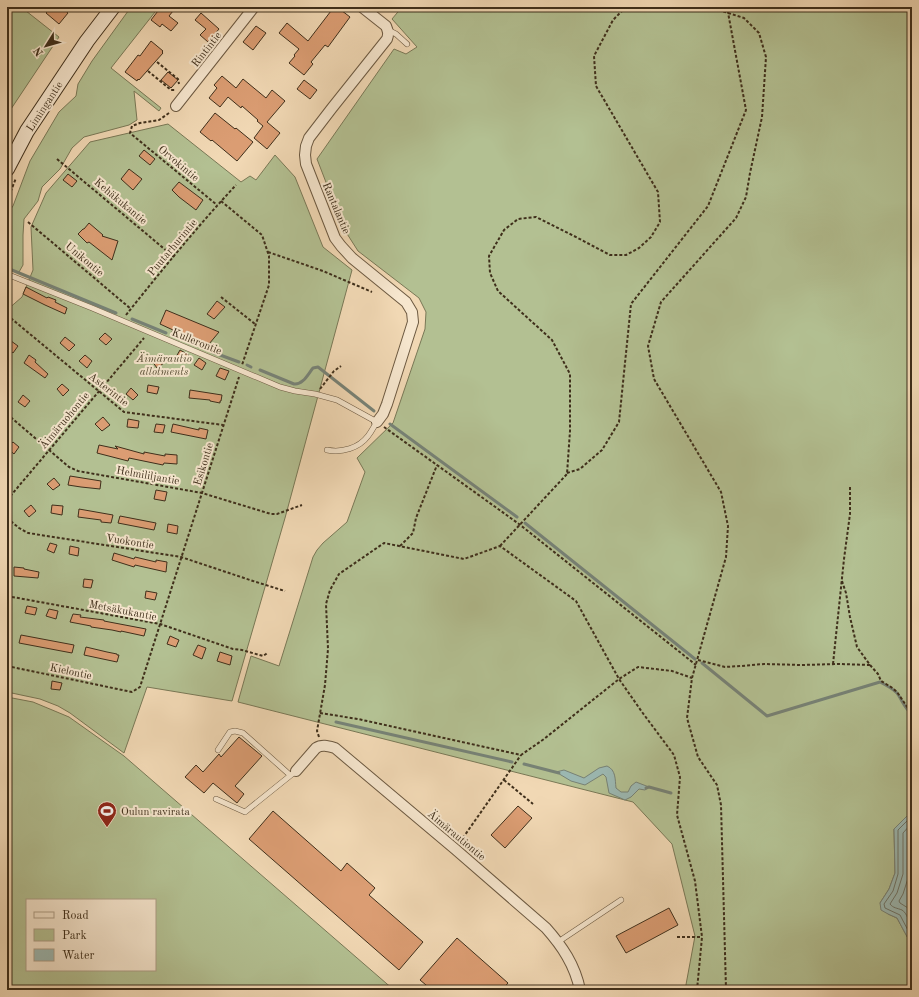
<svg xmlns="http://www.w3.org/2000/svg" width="919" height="997" font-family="'Old Standard TT',serif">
	<rect width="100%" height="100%" fill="#f1d8b4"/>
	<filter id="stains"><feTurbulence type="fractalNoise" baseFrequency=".005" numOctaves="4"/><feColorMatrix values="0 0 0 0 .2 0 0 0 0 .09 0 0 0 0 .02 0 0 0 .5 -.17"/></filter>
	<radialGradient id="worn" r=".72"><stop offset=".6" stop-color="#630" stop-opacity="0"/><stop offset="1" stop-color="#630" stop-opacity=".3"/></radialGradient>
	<g fill="#b3c092" stroke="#797856" fill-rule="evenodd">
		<path d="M7,7H21L59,37L7,115Z"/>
		<path d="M131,7H159L111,68L161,108L159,111L134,91L137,120L129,125L84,137L72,148L60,169L42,187L38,201L24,219L23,235V265L19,272L12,270L7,279V214L13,206L30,161L59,112L76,96L78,84L92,61Z"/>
		<path d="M402,7H912V811L894,829L895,873L889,889L880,903L888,914L897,918L911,944L912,945L911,990H685L695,936L672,844L633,802L238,702L251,656L279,666L313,557L317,550L323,543L347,522L365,472L357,458L393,423L425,329L426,312L419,298L358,251L344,229L317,159L394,49L406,54L417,47L392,19Z"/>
		<path d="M168,124L241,182L250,176L256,180L275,155L295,177L323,247L352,270L285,518L232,701L147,687L124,753L70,713L58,706L40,699L7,692V310L22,297L33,270L31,227L46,193L90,142Z"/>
		<path d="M7,697L33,702L69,717L124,756L394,990H7ZM27,900H155V970H27Z"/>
	</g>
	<g fill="#9cb9b3" stroke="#778276">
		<path d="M607,766C616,770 615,779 616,788L621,792H628L631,786L636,782L649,787L645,790L639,789L631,797L625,800L609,793L606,777L603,774L585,785L571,781L556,772L564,770L584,778L599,768Z"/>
		<path d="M912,811V945L911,944L897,918L888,914L881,910L880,903L889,889L895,873L894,829Z"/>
	</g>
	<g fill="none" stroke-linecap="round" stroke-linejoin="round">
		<g stroke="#6e7467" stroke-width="1">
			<path d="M912,816L898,830V874L893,891L884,904L885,908L900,915L912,938"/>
			<path d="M912,823L903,833V874L897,893L890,904C893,908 897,908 902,910C907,913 909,922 912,927"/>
			<path d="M912,832L909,835V875L903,894L899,901L900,903L908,908L912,914"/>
		</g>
		<g stroke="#778276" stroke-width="3">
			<path d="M7,126L10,121"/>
			<path d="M7,268L116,313"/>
			<path d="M132,319L166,333"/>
			<path d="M212,352L239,362"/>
			<path d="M247,365L251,367"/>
			<path d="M260,370L294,384C303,385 308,374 313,368L318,367L374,411"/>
			<path d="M390,424L517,517"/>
			<path d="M525,523L695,659"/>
			<path d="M702,663L767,716L880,682C886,685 892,688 897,693C902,700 905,709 912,714"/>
			<path d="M336,722L512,762"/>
			<path d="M524,764L559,773"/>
			<path d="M646,788L649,787L671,793"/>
		</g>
	</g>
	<g fill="#db9d73" stroke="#3f2f1b">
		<path d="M51,7H61L68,13L59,24L46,13Z"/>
		<path d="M161,7H167L173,11L169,16L178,23L171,31L162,24L160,27L151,20Z"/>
		<path d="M334,7H337L350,17L328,47L325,45L311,62L313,64L304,75L289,63L295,56L294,55L299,49L279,33L287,23L308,41Z"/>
		<path d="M201,13L219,29L208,42L200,35L206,29L195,20Z"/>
		<path d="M256,26L266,33L253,50L243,42Z"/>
		<path d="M151,41L163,51L162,52L163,53L139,80L138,79L137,81L125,72L138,55L140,56Z"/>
		<path d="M168,72L178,80L171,88L161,80Z"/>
		<path d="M222,76L236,88L243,79L266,98L272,90L285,101L267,122L280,133L267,149L254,138L263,126L257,121L258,120L242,106L241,108L228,97L220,107L209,98L217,88L214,85Z"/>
		<path d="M304,80L317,90L310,99L297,89Z"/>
		<path d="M215,113L235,129L236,128L253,142L237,161L212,140L211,141L200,132Z"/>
		<path d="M144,150L155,159L150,165L139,156Z"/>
		<path d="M129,169L142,179L133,190L121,179Z"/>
		<path d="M68,174L77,181L72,187L63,180Z"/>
		<path d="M179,182L203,200L196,210L179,197L172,190Z"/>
		<path d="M89,223L103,235L102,236L118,241L112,260L89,242L87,243L78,234L83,229H84Z"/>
		<path d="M26,287L47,298L48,297L56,300L55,302L67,308L65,314L45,305L23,294Z"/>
		<path d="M217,301L225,307L214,319L207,314Z"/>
		<path d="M166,310L219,332L209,344L191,337L190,340L172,332L173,330L160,324Z"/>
		<path d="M105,333L112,339L106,345L99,339Z"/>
		<path d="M65,337L75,345L69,351L60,343Z"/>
		<path d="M7,338L18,346L13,353L7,348Z"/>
		<path d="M180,350L189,355L185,363L176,357Z"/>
		<path d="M29,355L36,360L35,362L48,374L45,378L24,363Z"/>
		<path d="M85,355L92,361L87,368L79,361Z"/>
		<path d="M158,356L164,363L157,368L152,361Z"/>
		<path d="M199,358L206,363L202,370L194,365Z"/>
		<path d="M220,368L229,371L225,380L216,376Z"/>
		<path d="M62,384L69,390L63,396L57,389Z"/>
		<path d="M148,385L159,387L157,394L147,392Z"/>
		<path d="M131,388L138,395L133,400L126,394Z"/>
		<path d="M190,390L222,395L221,401H220V403L210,401V400L189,398Z"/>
		<path d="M23,395L30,401L25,407L18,402Z"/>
		<path d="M103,417L110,425L102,431L95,424Z"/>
		<path d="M128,419L139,421L138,428L127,427Z"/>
		<path d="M156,424L165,425L163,433L154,432Z"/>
		<path d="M173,424L199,430V428L208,430L206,439L171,432Z"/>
		<path d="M13,442L19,447L14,454L7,448Z"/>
		<path d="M99,445L118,449L115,446L144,454V452L165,456V454L177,455V464L164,463L163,465L129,458L128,461L97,453Z"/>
		<path d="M70,476L101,481L100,489L81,487L68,485Z"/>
		<path d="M54,478L60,485L53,490L47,484Z"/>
		<path d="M156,490L167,492L165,501L154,499Z"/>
		<path d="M31,505L36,511L29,517L24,511Z"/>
		<path d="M52,505L63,506L62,515L51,513Z"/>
		<path d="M79,509L113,515L111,523L101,522V520L78,517Z"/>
		<path d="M120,516L156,523L154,530L118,523Z"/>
		<path d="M168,524L178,526L177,534L167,532Z"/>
		<path d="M50,543L57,545L54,553L47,550Z"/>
		<path d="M70,546L79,548L78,556L69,554Z"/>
		<path d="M114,553L134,559L135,557L156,562V560L167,562L166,572L135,565L134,567L112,560Z"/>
		<path d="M14,567L24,568V569L39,572L38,578L14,576Z"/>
		<path d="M84,579L93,580L91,588L83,587Z"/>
		<path d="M146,591L157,593L155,600L145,598Z"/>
		<path d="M27,606L37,608L35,615L25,613Z"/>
		<path d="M49,609L58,611L56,619L46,616Z"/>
		<path d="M73,614L81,615L80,617L104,620V621L146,629L144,636L121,631V632L112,630L91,627V626L70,622Z"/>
		<path d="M21,635L74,645L72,653L19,643Z"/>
		<path d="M170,636L179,640L176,647L167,644Z"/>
		<path d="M198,645L206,648L202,659L193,655Z"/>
		<path d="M86,647L107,652L117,654V655H119L117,662L84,655Z"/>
		<path d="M220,652L232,656L230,665L217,661Z"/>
		<path d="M52,681L62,683L60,690L51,689Z"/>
		<path d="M239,737L262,756L235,786L244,794L237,803L213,783L204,793L185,777L196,765L203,772L219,754L221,757Z"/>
		<path d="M518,806L532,818L505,848L491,835Z"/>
		<path d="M273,811L341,871L347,863L375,888L369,895L423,942L399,970L249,839Z"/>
		<path d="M669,908L678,925L626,953L616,936Z"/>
		<path d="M457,938L508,983L502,990H432L420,980Z"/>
	</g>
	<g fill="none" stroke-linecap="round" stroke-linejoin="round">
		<g stroke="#6c5941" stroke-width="6">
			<g id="lane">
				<path d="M388,30L396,34L407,44"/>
				<path d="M9,275L92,308L280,387L295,391L315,394L337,400L377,422C374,426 372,431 368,436C359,448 342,453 327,450"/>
				<path d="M218,750L230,732L235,731L243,733L290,775"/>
				<path d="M216,799L245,812L296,771"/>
				<path d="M558,942L621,900"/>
			</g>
		</g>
		<g stroke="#6c5941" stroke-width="12">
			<g id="street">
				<path d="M362,7L386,26C388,31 389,34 387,39L332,108L309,138L306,146L305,155L306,164L335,238L341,246L352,258L406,302L412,312L413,322L387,404L383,414L377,422"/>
				<path d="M176,106L254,7"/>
				<path d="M296,771L316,748C322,744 328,746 335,748L455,849L546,928C562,946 575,965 580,990"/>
			</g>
		</g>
		<g stroke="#3f2f1b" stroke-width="16">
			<path id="secondary" d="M7,169L27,131L87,41L113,7"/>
		</g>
		<g stroke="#3f2f1b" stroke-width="2" stroke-dasharray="3 2" stroke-linecap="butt">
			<path d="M709,7L744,18L759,33L766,57L762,117L750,173L746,197L736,218L661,302L648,346L654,379L721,492L728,526L726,557L692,678L687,718L698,757L717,785L721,805L726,990"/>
			<path d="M157,62L178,79L179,84"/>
			<path d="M148,71L171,90H175"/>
			<path d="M169,113L159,120L140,123L132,126L130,133L217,205"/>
			<path d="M57,159L174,257"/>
			<path d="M7,201L16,178"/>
			<path d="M221,201L262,235L269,256V285L242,365"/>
			<path d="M28,222L131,309"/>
			<path d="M268,252L323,271L372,292"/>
			<path d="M221,297L255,324"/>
			<path d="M7,315L124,412L223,425"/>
			<path d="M126,315C161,271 197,227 236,185"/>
			<path d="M320,389L334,371L341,366"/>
			<path d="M7,414L69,467L78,471L202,493L271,514H277L302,505"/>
			<path d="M384,427L519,524L696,665"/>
			<path d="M567,473L580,469L602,450L619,422L631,304L708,206L746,110L727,7"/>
			<path d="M7,500L144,338"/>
			<path d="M7,518L19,528L28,533L181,557L253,581L285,591"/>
			<path d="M400,546L413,533L416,518L437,465"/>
			<path d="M500,546L567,474L570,431V374L552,340L498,291L490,273L489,256L504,230L518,219L536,217L574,236L610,255H626L639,248L651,237L660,222L658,192L596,86L594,56L613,20L626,7"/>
			<path d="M842,581L846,593L850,617L857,647L870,665L878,674L881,681L891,687L897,692L910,711L912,713"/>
			<path d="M7,596L160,624L233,649L242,650L263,656L266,654L268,652"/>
			<path d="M698,660L725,667L741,666L764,664L801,665L839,664L870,665"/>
			<path d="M833,664L844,559L850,514V485"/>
			<path d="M7,666L132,692L140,687L239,377"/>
			<path d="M320,713L358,719L521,755L544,739L619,679L638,667L672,671L692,678"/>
			<path d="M319,737L317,731L325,685L328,649L326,604L330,590L339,574L384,543L464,559L500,546L576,601L619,679L642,712L674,755L680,777L677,815L695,881L702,937L697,990"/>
			<path d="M504,780L533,804"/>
			<path d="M460,842L521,755"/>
			<path d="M677,937H702"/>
		</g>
		<use href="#lane" stroke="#f6e6ce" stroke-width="5"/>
		<use href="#street" stroke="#f6e6ce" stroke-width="10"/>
		<use href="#secondary" stroke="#f6e6ce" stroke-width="14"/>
	</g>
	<defs>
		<g id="stadium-pin" transform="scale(1)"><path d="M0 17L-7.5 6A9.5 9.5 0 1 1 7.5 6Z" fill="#8f2418" stroke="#f6e6ce"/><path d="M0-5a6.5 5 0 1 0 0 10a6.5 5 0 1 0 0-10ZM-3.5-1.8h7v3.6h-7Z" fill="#fff"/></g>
	</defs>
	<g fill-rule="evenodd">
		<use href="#stadium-pin" x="107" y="811"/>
	</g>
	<g text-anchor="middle" stroke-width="4" stroke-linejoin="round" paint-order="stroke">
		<g font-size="11" fill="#3f2f1b" stroke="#f6e6ce">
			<text transform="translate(206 49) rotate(-52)" y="4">Rintintie</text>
			<text transform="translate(44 106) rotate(-57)" y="4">Limingantie</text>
			<text transform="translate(179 163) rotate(40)" y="4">Orvokintie</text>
			<text transform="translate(121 201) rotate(40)" y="4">Kehäkukantie</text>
			<text transform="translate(337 208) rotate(67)" y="4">Rantalantie</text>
			<text transform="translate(172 247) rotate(-50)" y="4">Puutarhurintie</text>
			<text transform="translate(85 259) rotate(40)" y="4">Unikontie</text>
			<text transform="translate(197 341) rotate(22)" y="4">Kullerontie</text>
			<text transform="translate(109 389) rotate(38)" y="4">Asterintie</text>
			<text transform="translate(64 420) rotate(-50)" y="4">Äimäruohontie</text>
			<text transform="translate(203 464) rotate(-73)" y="4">Esikontie</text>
			<text transform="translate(148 475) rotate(10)" y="4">Helmililjantie</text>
			<text transform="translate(130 541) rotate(9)" y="4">Vuokontie</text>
			<text transform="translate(123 610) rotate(11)" y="4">Metsäkukantie</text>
			<text transform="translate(71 671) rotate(12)" y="4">Kielontie</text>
			<text transform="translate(457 835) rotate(40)" y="4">Äimärautiontie</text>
		</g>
		<g font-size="11" font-style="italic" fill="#564c33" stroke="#f6e6ce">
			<text x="164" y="362">Äimärautio<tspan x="164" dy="13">allotments</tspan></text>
		</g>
		<g font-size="11" fill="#3f2f1b" stroke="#f6e6ce" text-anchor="start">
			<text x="121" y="815">Oulun ravirata</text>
		</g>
	</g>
	<rect width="919" height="997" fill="none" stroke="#f1d8b4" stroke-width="24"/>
	<rect x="8" y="8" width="903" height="981" fill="none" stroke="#3f2f1b" stroke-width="2"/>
	<rect x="12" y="12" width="895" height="973" fill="none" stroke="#3f2f1b"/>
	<rect x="26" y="899" width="130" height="72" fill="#f6e6ce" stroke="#ad9d86"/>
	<rect x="34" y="912" width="20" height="6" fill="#f6e6ce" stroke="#ad9d86"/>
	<text x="62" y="919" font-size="12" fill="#3f2f1b">Road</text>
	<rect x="34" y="929" width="20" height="12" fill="#b3c092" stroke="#ad9d86"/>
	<text x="62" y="939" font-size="12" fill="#3f2f1b">Park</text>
	<rect x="34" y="949" width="20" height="12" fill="#9cb9b3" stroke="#ad9d86"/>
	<text x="62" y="959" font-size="12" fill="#3f2f1b">Water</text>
	<g transform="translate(46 46) rotate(233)" stroke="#f6e6ce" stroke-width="3" paint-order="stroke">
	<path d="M0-3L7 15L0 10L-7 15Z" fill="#3f2f1b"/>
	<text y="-6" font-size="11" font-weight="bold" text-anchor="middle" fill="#3f2f1b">N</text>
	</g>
	<rect width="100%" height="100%" filter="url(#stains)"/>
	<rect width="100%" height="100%" fill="url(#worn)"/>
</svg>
